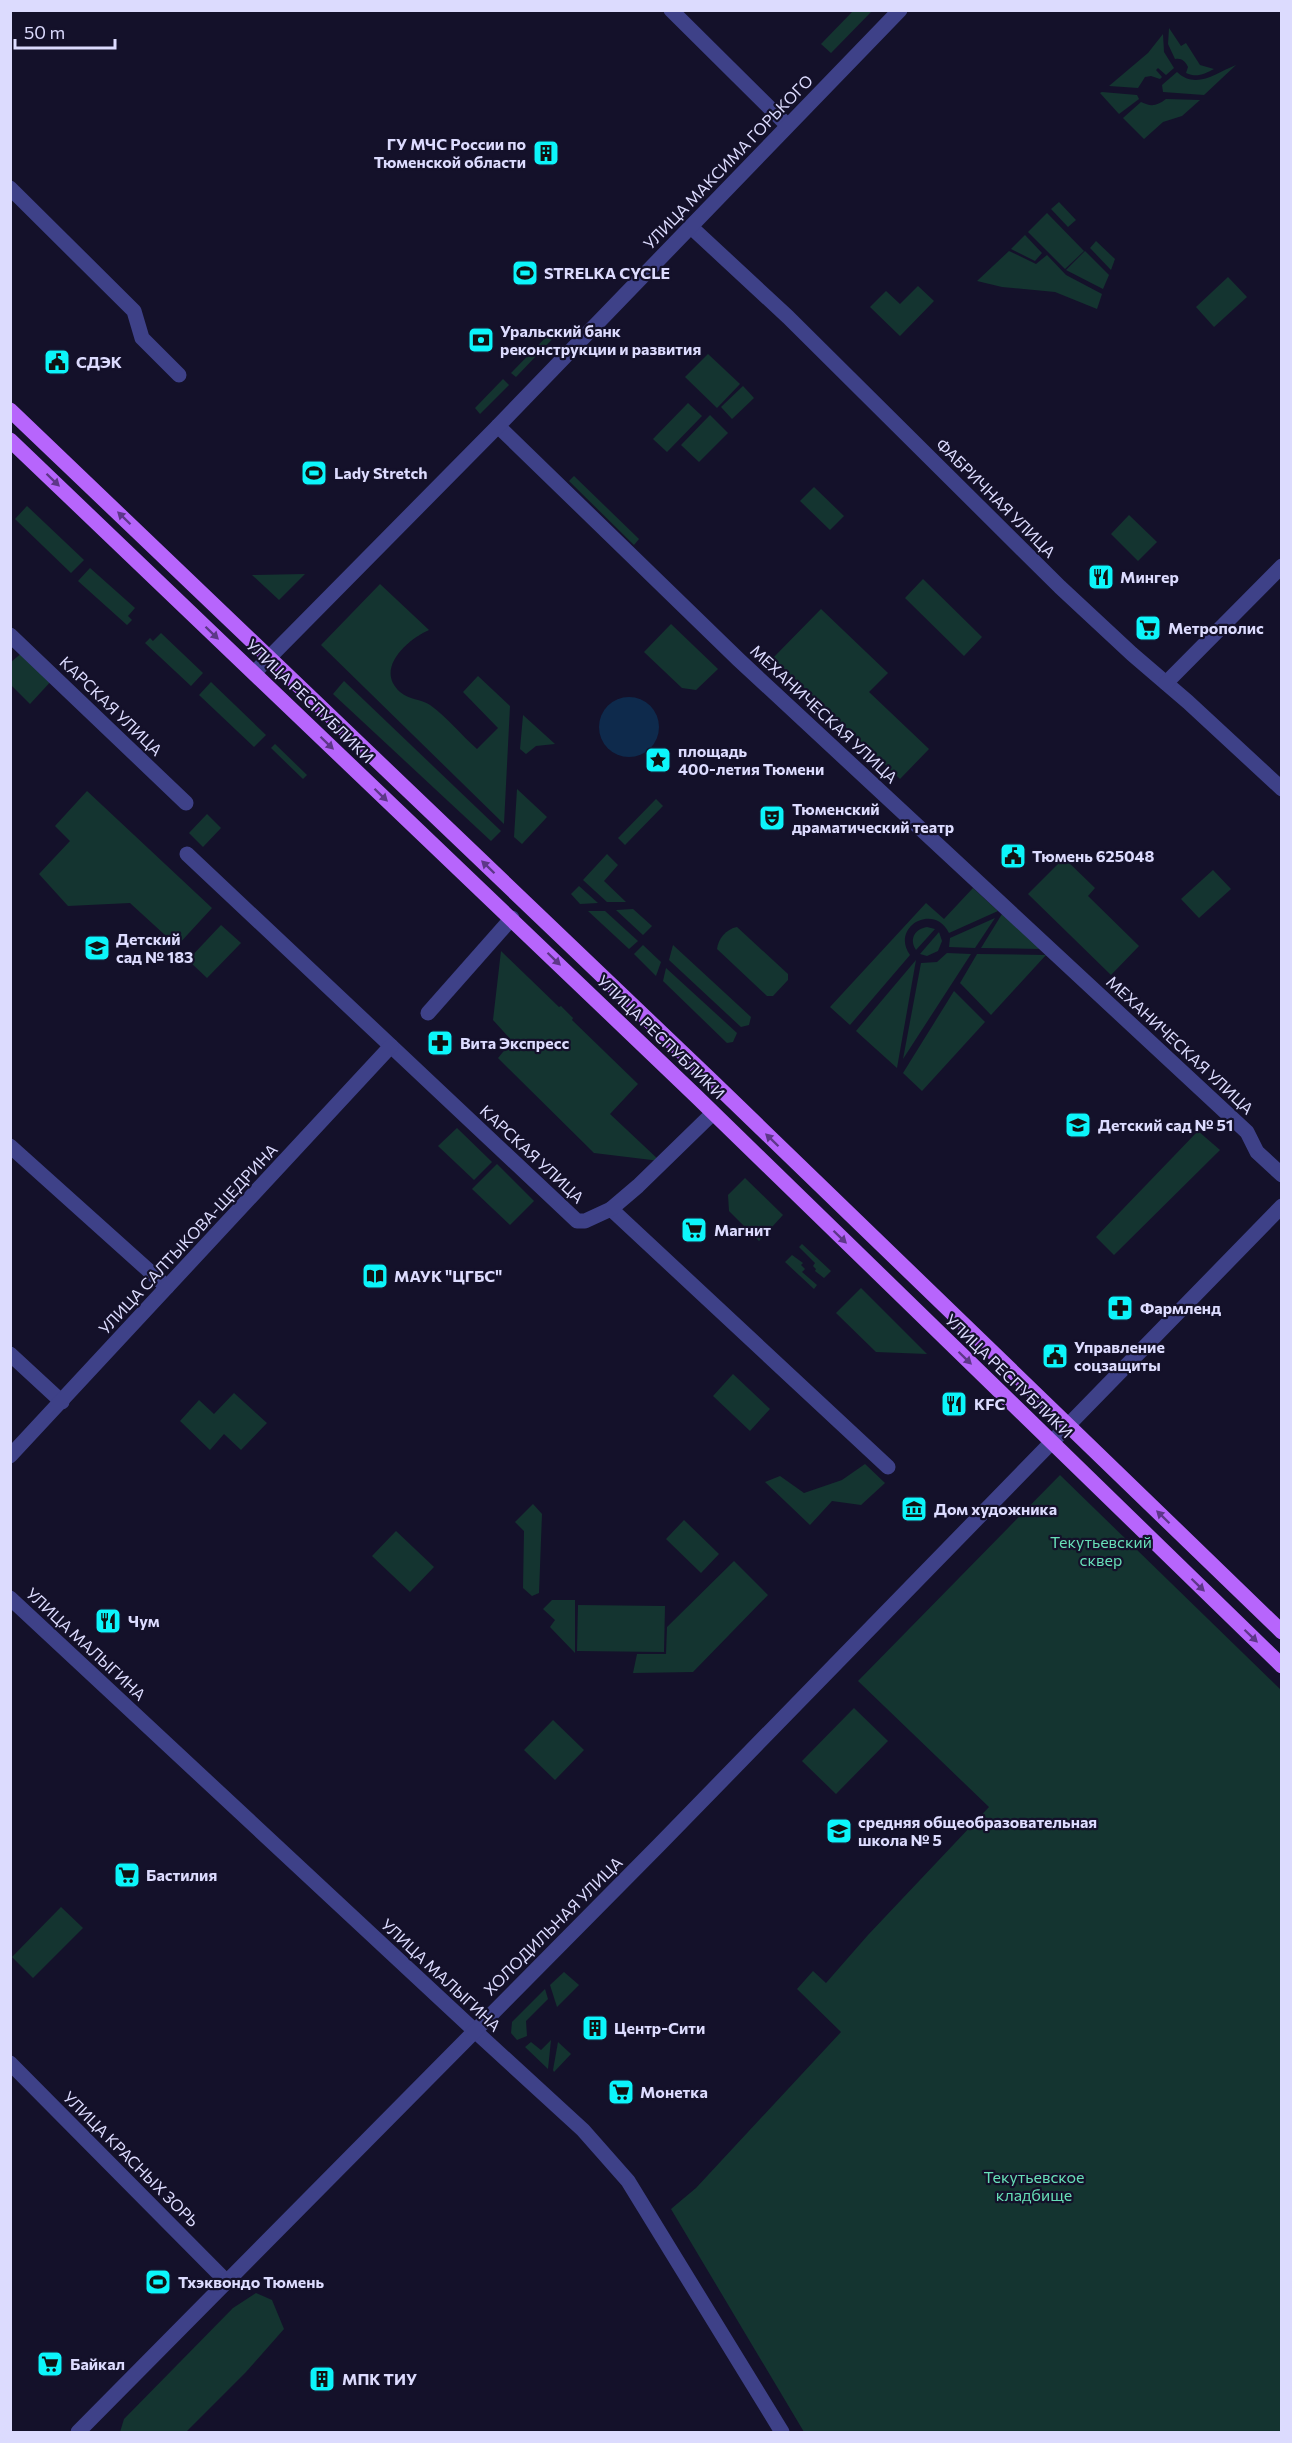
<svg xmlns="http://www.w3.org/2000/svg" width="1292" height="2443" font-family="Commissioner,sans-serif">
	<rect width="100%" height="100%" fill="#14112a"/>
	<g fill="#143430">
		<path d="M854,10L872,11L831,53L821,44Z"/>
		<path d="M1169,28L1181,46L1186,43L1200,65L1214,69C1204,74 1197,78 1186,73L1188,67C1185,61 1182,58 1175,59L1168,44Z"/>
		<path d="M1163,34L1164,52L1174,68L1166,75L1158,68L1156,70L1162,77L1160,79L1151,76L1145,77L1138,88L1109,86L1148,53Z"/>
		<path d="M1236,65L1204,95L1163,92L1162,85L1177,72C1196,90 1216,73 1236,65Z"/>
		<path d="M1102,92L1137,95L1139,99L1119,114L1100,93Z"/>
		<path d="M1166,99L1200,100L1182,116L1163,122L1144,139L1123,118L1141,102C1151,107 1157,106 1166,99Z"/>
		<path d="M1059,202L1076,220L1068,227L1051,209Z"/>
		<path d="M1047,213L1084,251L1065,269L1028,232Z"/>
		<path d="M1025,235L1042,253L1035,261L1011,249Z"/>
		<path d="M1096,241L1115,259L1111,270L1090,248Z"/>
		<path d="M1009,251L1036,264L1047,255L1066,275L1102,294L1097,309L1055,292L1002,287L977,281Z"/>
		<path d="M1085,251L1109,275L1103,289L1066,270Z"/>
		<path d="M1228,277L1247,297L1214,327L1196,307Z"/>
		<path d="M918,286L934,301L900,336L870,307L886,291L900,304Z"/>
		<path d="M555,328L559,332L516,377L511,373Z"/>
		<path d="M708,354L740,384L717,408L685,377Z"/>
		<path d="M503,379L509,385L480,414L475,408Z"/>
		<path d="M743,386L754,398L732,419L721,407Z"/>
		<path d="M688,403L702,416L667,452L653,439Z"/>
		<path d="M710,415L728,433L699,462L681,445Z"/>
		<path d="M574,476L639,539L634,545L569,481Z"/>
		<path d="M814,487L844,516L830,530L800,501Z"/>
		<path d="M27,506L84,560L71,573L15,519Z"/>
		<path d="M1129,515L1157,542L1138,561L1111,534Z"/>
		<path d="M90,568L135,608L128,616L132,620L127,625L78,581Z"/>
		<path d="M305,574L279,600L252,575Z"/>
		<path d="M923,579L982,637L964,656L905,598Z"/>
		<path d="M380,584L429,630C408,639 374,669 400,692C409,700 421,699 430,705C447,717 461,735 477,749L498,728L463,692L478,676L510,706L504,824L321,645Z"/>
		<path d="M821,609L888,673L869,692L929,749L900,779L773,658Z"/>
		<path d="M671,624L718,669L696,690L682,688L644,652Z"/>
		<path d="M161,633L203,673L191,686L145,643L150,638L153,641Z"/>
		<path d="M24,651L53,679L30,704L11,685L10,663Z"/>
		<path d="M344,681L501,831L491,841L333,694Z"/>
		<path d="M211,682L266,735L254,747L199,695Z"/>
		<path d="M523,715L555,744L536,746L526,754L520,749Z"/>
		<path d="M275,744L307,775L303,779L271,748Z"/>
		<path d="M517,789L547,817L522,844L514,837Z"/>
		<path d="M87,791L212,908L177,946L130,903L68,906L39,874L70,841L55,826Z"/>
		<path d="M656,799L663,806L625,845L618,838Z"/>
		<path d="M207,814L221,828L203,847L189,833Z"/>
		<path d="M607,854L618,865L604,881L626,902H607L583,880Z"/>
		<path d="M1064,858L1095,888L1088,896L1139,946L1111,975L1028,894Z"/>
		<path d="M1213,870L1231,889L1199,918L1181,899Z"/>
		<path d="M579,886L598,903L580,904L571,894Z"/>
		<path d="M973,888L998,911L949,933C934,902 890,927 910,955L850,1025L830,1007L926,903L944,919Z"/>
		<path d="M633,909L652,926L643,935L616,910Z"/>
		<path d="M588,911H605L638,941L629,949Z"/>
		<path d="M1002,914L1041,949L981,948Z"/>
		<path d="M995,918L975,948L949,947L950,938Z"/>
		<path d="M221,925L241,943L207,978L188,960Z"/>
		<path d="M737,927L788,974V980L773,996H767L717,949C718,939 726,929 737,927Z"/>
		<path d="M927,927L935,929L916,950C909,940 914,929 927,927Z"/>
		<path d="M939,932L942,941L938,951L927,956L920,954Z"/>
		<path d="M643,945L661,962L656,976L634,954Z"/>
		<path d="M673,945L751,1017L749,1025L741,1027L669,960Z"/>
		<path d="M501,951L559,1007L561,1006L573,1018L572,1020L638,1084L610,1114L660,1161L594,1153L498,1058L512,1041L493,1020Z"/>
		<path d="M947,953L971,954L903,1059L921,963L937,962Z"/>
		<path d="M977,954L1046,955L991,1015L960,983Z"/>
		<path d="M916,960L897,1068L856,1031Z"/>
		<path d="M666,968L737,1033L733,1042L727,1043L663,981Z"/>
		<path d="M954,991L985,1022L922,1091L903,1073Z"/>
		<path d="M457,1128L492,1162L474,1180L438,1146Z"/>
		<path d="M1198,1131L1220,1150L1114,1255L1096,1237Z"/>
		<path d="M497,1164L534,1201L510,1225L472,1189Z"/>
		<path d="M745,1178L783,1215L759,1241L729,1211L728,1195Z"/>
		<path d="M802,1244L831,1271L824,1278L815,1271L816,1269L813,1266L815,1263L799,1247Z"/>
		<path d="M792,1255L803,1263L801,1265L805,1269L802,1272L817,1285L814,1289L785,1262Z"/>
		<path d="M861,1288L927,1354L876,1352L836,1313Z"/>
		<path d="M733,1374L770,1409L750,1431L713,1396Z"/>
		<path d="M234,1393L267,1423L241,1450L224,1434L210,1450L180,1421L199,1400L214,1414Z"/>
		<path d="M865,1464L885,1483L861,1505L832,1501L810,1525L765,1482L780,1476L804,1493L842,1480Z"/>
		<path d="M1060,1475L1281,1690V2432H804L671,2209L696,2188L841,2032L797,1989L813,1971L826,1983L868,1935L989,1807L858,1681Z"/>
		<path d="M533,1504L542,1514L539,1593L532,1596L523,1588L524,1531L515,1522Z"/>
		<path d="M684,1520L719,1554L701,1573L666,1539Z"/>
		<path d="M396,1531L434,1567L410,1592L372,1556Z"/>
		<path d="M734,1561L768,1595L693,1672L633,1673L637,1654H666L667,1627Z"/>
		<path d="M552,1600H575V1653L550,1627L555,1620L543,1609Z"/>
		<path d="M578,1605L665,1606L664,1652L577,1651Z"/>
		<path d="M854,1708L888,1741L836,1794L802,1761Z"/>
		<path d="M553,1720L584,1750L555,1780L524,1750Z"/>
		<path d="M61,1907L83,1928L33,1978L12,1957Z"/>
		<path d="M564,1972L579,1985L557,2007L550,1985Z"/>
		<path d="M545,1989L548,1999L526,2021L527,2036L517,2040L511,2033L512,2022Z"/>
		<path d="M551,2040L548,2069L525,2047L531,2042L541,2050Z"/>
		<path d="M558,2042L571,2054L554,2072L553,2070Z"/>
		<path d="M256,2293L272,2300L284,2329L246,2372L186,2432H120L124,2419L233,2308Z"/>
	</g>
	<circle fill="#0e2a4c" cx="629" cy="727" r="30"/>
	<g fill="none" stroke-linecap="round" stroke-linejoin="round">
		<g stroke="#3e4188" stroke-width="15">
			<path d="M671,10L787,125"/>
			<path d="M10,188L134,311L142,338L179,375"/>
			<path d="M691,227L788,317L1060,587L1132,654L1188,702L1282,789"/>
			<path d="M498,426L739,660L1247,1132L1257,1152L1282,1175"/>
			<path d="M10,635L186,803"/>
			<path d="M254,673L498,426L900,10"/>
			<path d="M1166,683L1282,566"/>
			<path d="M187,854L577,1221H585L611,1209L888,1467"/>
			<path d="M428,1013L512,918"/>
			<path d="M10,1146L167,1287"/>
			<path d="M611,1209L638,1186L713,1113"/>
			<path d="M10,1354L62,1402"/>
			<path d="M10,1456L391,1046"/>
			<path d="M10,1598L475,2031L583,2130L628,2181L782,2432"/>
			<path d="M10,2063L226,2281"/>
			<path d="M78,2432L660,1844L1282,1206"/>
		</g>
		<g stroke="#b765fc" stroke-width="15">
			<path d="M10,410L712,1081L1282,1632"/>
			<path d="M10,440L697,1097L1282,1666"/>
		</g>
	</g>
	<defs><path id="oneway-solid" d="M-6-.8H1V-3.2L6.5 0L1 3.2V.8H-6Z" transform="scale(1.5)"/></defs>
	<g fill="#5d3788">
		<use href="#oneway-solid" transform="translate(53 480) rotate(44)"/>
		<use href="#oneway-solid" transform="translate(124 518) rotate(-136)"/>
		<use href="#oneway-solid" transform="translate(212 633) rotate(44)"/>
		<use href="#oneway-solid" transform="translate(327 743) rotate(44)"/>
		<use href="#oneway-solid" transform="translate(381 795) rotate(44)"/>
		<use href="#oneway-solid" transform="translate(488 867) rotate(-136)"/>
		<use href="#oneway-solid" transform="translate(554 959) rotate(44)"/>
		<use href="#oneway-solid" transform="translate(772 1140) rotate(-136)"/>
		<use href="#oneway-solid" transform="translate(840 1237) rotate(44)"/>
		<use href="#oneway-solid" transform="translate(965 1358) rotate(44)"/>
		<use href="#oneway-solid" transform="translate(1163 1517) rotate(-136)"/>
		<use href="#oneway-solid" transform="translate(1198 1585) rotate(44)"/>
		<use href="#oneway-solid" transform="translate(1251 1636) rotate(44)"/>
	</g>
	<defs>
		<g id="building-square" transform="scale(1.35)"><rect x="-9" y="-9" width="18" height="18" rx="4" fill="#0cf5fa" stroke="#14112a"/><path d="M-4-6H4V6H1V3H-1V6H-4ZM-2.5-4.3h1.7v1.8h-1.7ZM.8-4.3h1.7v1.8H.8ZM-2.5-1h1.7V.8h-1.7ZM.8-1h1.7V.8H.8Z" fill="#111"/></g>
		<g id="stadium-square" transform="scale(1.35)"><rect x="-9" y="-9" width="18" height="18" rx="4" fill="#0cf5fa" stroke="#14112a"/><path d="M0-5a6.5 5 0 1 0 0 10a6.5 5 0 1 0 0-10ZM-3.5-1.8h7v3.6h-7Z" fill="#111"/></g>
		<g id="bank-square" transform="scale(1.35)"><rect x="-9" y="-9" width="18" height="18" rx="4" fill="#0cf5fa" stroke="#14112a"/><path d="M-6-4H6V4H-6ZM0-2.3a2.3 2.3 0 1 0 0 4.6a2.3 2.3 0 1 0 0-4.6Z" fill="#111"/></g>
		<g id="civic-square" transform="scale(1.35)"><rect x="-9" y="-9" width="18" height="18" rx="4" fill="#0cf5fa" stroke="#14112a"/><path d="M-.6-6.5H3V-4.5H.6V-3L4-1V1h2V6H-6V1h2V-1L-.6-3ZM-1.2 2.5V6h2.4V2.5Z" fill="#111"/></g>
		<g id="restaurant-square" transform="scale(1.35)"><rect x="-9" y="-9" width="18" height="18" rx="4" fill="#0cf5fa" stroke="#14112a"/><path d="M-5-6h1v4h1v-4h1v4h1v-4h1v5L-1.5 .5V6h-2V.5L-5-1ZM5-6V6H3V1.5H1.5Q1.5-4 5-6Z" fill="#111"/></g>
		<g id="supermarket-square" transform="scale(1.35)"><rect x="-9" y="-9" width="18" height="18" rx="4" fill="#0cf5fa" stroke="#14112a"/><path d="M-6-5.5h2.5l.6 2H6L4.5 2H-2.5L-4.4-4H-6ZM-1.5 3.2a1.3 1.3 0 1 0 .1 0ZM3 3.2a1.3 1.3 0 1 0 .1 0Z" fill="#111"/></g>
		<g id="sight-square" transform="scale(1.35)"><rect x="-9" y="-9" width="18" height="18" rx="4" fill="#0cf5fa" stroke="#14112a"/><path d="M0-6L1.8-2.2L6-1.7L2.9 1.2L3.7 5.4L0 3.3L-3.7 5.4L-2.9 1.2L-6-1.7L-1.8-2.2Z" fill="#111"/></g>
		<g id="theatre-square" transform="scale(1.35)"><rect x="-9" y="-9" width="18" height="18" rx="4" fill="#0cf5fa" stroke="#14112a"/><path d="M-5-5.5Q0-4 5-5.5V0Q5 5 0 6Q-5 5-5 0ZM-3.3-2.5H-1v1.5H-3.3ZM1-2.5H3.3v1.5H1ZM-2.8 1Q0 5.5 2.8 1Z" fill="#111"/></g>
		<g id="school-square" transform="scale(1.35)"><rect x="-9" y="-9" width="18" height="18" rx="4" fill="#0cf5fa" stroke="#14112a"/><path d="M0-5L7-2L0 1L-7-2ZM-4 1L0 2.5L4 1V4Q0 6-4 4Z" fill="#111"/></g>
		<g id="pharmacy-square" transform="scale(1.35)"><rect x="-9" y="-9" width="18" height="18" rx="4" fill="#0cf5fa" stroke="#14112a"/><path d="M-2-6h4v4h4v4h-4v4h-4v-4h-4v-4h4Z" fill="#111"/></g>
		<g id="library-square" transform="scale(1.35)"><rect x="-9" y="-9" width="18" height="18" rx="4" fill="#0cf5fa" stroke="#14112a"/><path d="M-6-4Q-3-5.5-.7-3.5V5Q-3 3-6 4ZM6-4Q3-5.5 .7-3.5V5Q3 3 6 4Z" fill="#111"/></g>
		<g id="museum-square" transform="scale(1.35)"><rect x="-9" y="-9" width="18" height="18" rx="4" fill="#0cf5fa" stroke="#14112a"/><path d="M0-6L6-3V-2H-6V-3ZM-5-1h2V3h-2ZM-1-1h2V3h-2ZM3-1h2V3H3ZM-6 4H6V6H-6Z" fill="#111"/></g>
	</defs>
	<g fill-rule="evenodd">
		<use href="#building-square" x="546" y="153"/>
		<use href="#stadium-square" x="525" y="273"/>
		<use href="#bank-square" x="481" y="340"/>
		<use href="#civic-square" x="57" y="362"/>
		<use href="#stadium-square" x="314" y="473"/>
		<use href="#restaurant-square" x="1101" y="577"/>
		<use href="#supermarket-square" x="1148" y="628"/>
		<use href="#sight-square" x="658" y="760"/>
		<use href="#theatre-square" x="772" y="818"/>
		<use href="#civic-square" x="1013" y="856"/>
		<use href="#school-square" x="97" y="948"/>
		<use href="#pharmacy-square" x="440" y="1043"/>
		<use href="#school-square" x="1078" y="1125"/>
		<use href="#supermarket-square" x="694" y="1230"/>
		<use href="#library-square" x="375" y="1276"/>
		<use href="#pharmacy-square" x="1120" y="1308"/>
		<use href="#civic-square" x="1055" y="1356"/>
		<use href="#restaurant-square" x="954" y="1404"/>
		<use href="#museum-square" x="914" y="1509"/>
		<use href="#restaurant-square" x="108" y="1621"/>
		<use href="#school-square" x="839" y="1831"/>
		<use href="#supermarket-square" x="127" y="1875"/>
		<use href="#building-square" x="595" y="2028"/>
		<use href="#supermarket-square" x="621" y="2092"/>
		<use href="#stadium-square" x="158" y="2282"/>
		<use href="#supermarket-square" x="50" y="2364"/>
		<use href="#building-square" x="322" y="2379"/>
	</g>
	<g text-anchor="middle" stroke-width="4.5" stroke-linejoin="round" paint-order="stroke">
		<g font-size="16" font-weight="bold" fill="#dcdbfe" stroke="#14112a" text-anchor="start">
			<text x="526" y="150" text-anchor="end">ГУ МЧС России по<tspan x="526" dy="18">Тюменской области</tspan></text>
			<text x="544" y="279">STRELKA CYCLE</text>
			<text x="500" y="337">Уральский банк<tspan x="500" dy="18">реконструкции и развития</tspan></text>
			<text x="76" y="368">СДЭК</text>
			<text x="334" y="479">Lady Stretch</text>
			<text x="1120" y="583">Мингер</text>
			<text x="1168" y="634">Метрополис</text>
			<text x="678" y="757">площадь<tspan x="678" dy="18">400-летия Тюмени</tspan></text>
			<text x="792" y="815">Тюменский<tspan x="792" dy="18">драматический театр</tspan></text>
			<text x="1032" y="862">Тюмень 625048</text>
			<text x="116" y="945">Детский<tspan x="116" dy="18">сад № 183</tspan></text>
			<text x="460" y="1049">Вита Экспресс</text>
			<text x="1098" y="1131">Детский сад № 51</text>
			<text x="714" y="1236">Магнит</text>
			<text x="394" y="1282">МАУК "ЦГБС"</text>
			<text x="1140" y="1314">Фармленд</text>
			<text x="1074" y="1353">Управление<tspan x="1074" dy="18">соцзащиты</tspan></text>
			<text x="974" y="1410">KFC</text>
			<text x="934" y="1515">Дом художника</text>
			<text x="128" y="1627">Чум</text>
			<text x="858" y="1828">средняя общеобразовательная<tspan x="858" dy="18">школа № 5</tspan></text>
			<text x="146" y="1881">Бастилия</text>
			<text x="614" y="2034">Центр-Сити</text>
			<text x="640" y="2098">Монетка</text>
			<text x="178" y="2288">Тхэквондо Тюмень</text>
			<text x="70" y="2370">Байкал</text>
			<text x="342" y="2385">МПК ТИУ</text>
		</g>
		<g font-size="16" fill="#dcdbfe" stroke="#14112a">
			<text transform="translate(728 162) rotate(-46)" y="6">УЛИЦА МАКСИМА ГОРЬКОГО</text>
			<text transform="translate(996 498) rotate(45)" y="6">ФАБРИЧНАЯ УЛИЦА</text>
			<text transform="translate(310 701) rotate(44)" y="6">УЛИЦА РЕСПУБЛИКИ</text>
			<text transform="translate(111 706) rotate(44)" y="6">КАРСКАЯ УЛИЦА</text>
			<text transform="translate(824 714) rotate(43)" y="6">МЕХАНИЧЕСКАЯ УЛИЦА</text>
			<text transform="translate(661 1037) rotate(44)" y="6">УЛИЦА РЕСПУБЛИКИ</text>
			<text transform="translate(1180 1045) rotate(43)" y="6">МЕХАНИЧЕСКАЯ УЛИЦА</text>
			<text transform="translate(532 1154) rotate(43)" y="6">КАРСКАЯ УЛИЦА</text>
			<text transform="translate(188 1239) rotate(-47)" y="6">УЛИЦА САЛТЫКОВА-ЩЕДРИНА</text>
			<text transform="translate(1009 1376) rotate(44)" y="6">УЛИЦА РЕСПУБЛИКИ</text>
			<text transform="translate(86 1644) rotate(43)" y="6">УЛИЦА МАЛЫГИНА</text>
			<text transform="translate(553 1926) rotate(-45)" y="6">ХОЛОДИЛЬНАЯ УЛИЦА</text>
			<text transform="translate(441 1975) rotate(43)" y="6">УЛИЦА МАЛЫГИНА</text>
			<text transform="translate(131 2159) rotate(45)" y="6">УЛИЦА КРАСНЫХ ЗОРЬ</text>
		</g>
		<g font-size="16" fill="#67deb7" stroke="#14112a">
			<text x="1101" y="1548">Текутьевский<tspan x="1101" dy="18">сквер</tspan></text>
			<text x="1034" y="2183">Текутьевское<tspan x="1034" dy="18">кладбище</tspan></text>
		</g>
	</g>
	<rect width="1292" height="2443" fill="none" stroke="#dcdbfe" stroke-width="24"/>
	<path d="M15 39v9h100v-9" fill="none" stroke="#dcdbfe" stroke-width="3"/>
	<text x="24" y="39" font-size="18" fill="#dcdbfe" stroke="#14112a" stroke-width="4.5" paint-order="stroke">50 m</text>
</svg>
